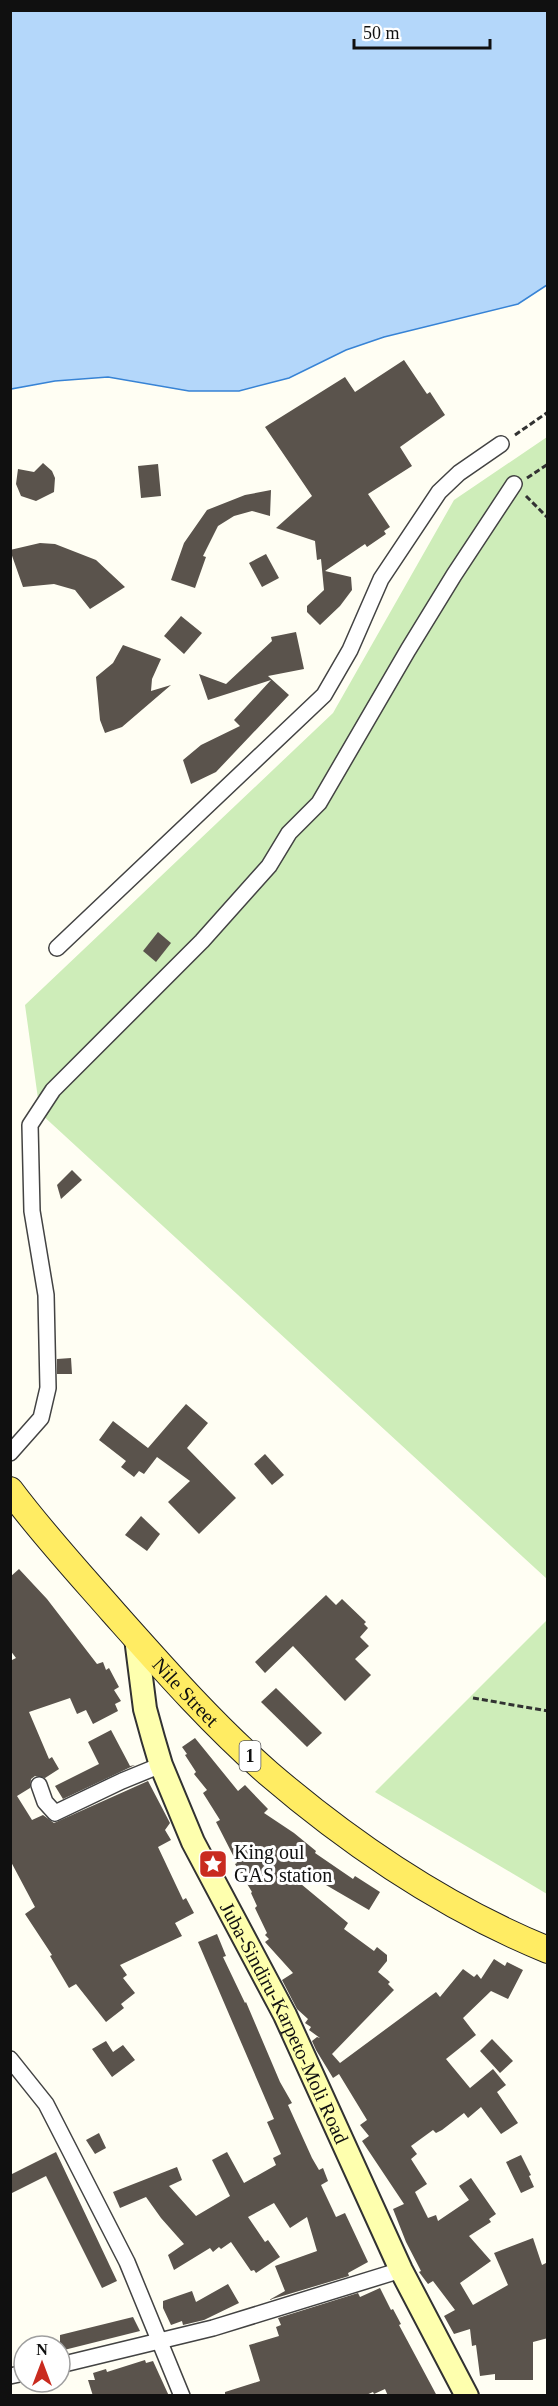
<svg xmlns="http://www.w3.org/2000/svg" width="558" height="2406" font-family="Georgia,serif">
	<rect width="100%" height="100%" fill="#fffef3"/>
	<g fill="#ceedb9">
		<path d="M547,437V1579L40,1113L25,1005L333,713L454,500Z"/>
		<path d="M547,1620V1894L375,1792Z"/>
	</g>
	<path fill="#b4d7fa" stroke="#3783d5" stroke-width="1.5" d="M11,10L547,11V285L518,304L384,337L346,350L289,378L239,391H189L108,377L55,381L11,389Z"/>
	<g fill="#5a534c">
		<path d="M404,360L427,394L430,392L445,415L400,447L412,466L368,494L390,527L384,531L386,534L367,547L365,544L325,571L351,577L352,590L340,606L320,625L307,612V606L324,590L321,559L317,560L315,541L276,528L312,496L265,427L345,377L355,392Z"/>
		<path d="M43,463L52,471L55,478L54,492L36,501L21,496L16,484L18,469L34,472Z"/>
		<path d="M158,464L161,496L141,498L138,466Z"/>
		<path d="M271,490L270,516L252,511L234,516L218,526L203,556L206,557L195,588L171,580L184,543L207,510L245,495Z"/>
		<path d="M40,543L55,544L96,560L125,587L90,609L75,590L54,584L23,587L10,550Z"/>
		<path d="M266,554L279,578L262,587L249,563Z"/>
		<path d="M181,616L202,633L184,654L164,636Z"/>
		<path d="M296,632L304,669L268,676L289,695L216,772L191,784L183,760L201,745L240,726L234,720L271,680L208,700L199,674L226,684L272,641L271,637Z"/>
		<path d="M123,645L161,659L152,679L151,691L171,685L122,727L105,733L100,720L96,677L113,663Z"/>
		<path d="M158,932L171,943L156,962L143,951Z"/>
		<path d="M72,1170L82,1180L61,1199L57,1185Z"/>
		<path d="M71,1358L72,1374H57V1359Z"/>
		<path d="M186,1404L208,1423L187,1448L236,1498L199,1534L168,1502L190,1481L157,1457L144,1474L139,1471L134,1477L121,1467L126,1461L99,1440L113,1421L148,1448Z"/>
		<path d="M265,1454L284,1475L272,1485L254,1464Z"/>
		<path d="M141,1516L160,1534L147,1551L125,1535Z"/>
		<path d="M19,1569L47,1599L97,1664L103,1662L106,1670L109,1668L119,1687L114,1690L121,1701L115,1704L118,1711L93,1724L86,1710L77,1714L70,1698L29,1712L49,1759L52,1757L59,1769L45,1778L35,1776L31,1779L30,1788L17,1796L32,1820L43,1815L54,1823L148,1781L170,1823L165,1830L171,1840L158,1847L183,1900L186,1898L194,1913L175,1923L182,1936L120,1965L127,1975L123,1978L135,1993L121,2004L124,2008L106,2022L76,1984L69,1988L50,1956L52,1955L25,1914L35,1907L10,1860V1661L16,1658L10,1650V1577Z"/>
		<path d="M326,1595L336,1605L342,1599L366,1622L364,1624L368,1628L360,1637L369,1646L355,1659L371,1675L345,1701L293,1646L265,1673L255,1662Z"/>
		<path d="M276,1688L322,1733L307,1747L261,1702Z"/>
		<path d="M111,1730L130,1766L135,1765L63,1799L55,1786L99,1764L88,1742Z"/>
		<path d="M195,1738L238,1791L245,1785L268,1809L264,1813L294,1833L316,1851L315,1853L353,1879L355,1876L380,1892L369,1910L307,1874L301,1884L348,1923L344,1929L374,1951L377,1947L387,1955V1961L378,1972L390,1982L388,1984L394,1990L332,2054L340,2063L436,1992L440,1997L463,1969L474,1977L477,1974L481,1979L494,1959L505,1966L507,1962L523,1970L508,1999L491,1991L463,2018L476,2035L446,2059L470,2088L493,2069L506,2085L497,2092L518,2123L501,2134L481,2107L468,2118L464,2113L442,2130L436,2133L433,2130L411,2146L417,2154L411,2159L427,2184L415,2192L428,2218L436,2215L438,2221L469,2200L459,2186L471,2178L496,2214L489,2219L491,2222L469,2236L491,2261L460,2283L473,2305L508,2285L494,2253L533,2238L542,2265L548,2262V2338L533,2342V2380H495V2374L480,2376L476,2345L472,2346L470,2329L454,2334L444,2316L455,2310L433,2281L428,2284L419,2272L421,2271L406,2242L393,2209L404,2204L362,2141L369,2136L360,2125L367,2120L339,2074L333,2078L316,2050L312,2041L317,2037L320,2038L309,2030L311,2027L305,2023L308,2019L297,2009L282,1980L293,1973L265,1942L269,1939L265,1935L267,1933L255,1908L257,1906L251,1893L252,1892L235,1864L237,1863L216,1822L220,1820L203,1793L207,1790L194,1774L196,1772L185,1755L187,1754L182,1747Z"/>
		<path d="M217,1934L226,1956L223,1957L245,2003L246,2002L280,2082L292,2103L288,2105L312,2158L319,2170L323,2168L328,2181L321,2185L336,2217L345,2213L368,2262L348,2273L349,2276L269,2300L285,2291L275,2266L317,2251L307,2217L290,2228L274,2203L248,2217L265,2242L268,2240L280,2257L256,2273L254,2270L251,2271L231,2242L221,2249L219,2247L213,2252L210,2248L174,2270L168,2255L184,2244L161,2218L146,2197L120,2208L113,2192L177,2167L182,2180L169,2186L196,2216L230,2196L212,2160L227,2152L244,2183L276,2165L273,2158L281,2154L267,2122L274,2119L198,1942Z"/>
		<path d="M492,2039L513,2061L500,2073L480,2051Z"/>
		<path d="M106,2041L113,2052L123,2045L135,2060L112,2077L92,2049Z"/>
		<path d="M99,2133L106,2148L95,2154L86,2140Z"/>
		<path d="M56,2152L117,2281L102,2288L46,2176L10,2194V2175Z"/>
		<path d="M521,2155L531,2175L529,2176L534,2187L521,2193L506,2162Z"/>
		<path d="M228,2284L239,2303L204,2320L183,2325L182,2321L171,2325L163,2308V2301L192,2291L196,2302Z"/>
		<path d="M380,2288L391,2310L393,2309L401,2324L399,2325L437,2396H388L385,2389L374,2394L373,2392L364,2396H225V2392L260,2381L249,2345L279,2336L276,2327L281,2325L278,2318L358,2293L360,2297Z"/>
		<path d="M133,2317L140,2331L60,2351V2335Z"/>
		<path d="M145,2360L146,2363L153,2361L169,2396H93L88,2380H95L93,2373L106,2369L107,2372Z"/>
	</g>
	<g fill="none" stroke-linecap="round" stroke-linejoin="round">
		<g stroke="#434343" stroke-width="18">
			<g id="street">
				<path d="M57,948L324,695L350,650L381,579L439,492L459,473L501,444"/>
				<path d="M10,1453L41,1418L48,1388L46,1295L32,1211L30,1125L53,1090L202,941L269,866L289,833L319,803L408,650L454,575L514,484"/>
				<path d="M39,1785L45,1802L55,1813L122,1781L161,1765"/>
				<path d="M10,2059L46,2104L127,2262L182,2396"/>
				<path d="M60,2365L213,2328L401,2270"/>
				<path d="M10,2376L24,2373"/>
			</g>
		</g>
		<g stroke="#323232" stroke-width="26">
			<g id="secondary">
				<path id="s1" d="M136,1638L145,1709L153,1738L161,1765L193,1842L285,2015L401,2270L467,2396"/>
			</g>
		</g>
		<g stroke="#212121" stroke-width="28">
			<g id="primary">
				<path id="s2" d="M10,1490C42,1533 78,1572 113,1612C162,1667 212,1724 268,1773C352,1845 445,1908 548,1950"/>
			</g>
		</g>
		<g stroke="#323232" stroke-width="3" stroke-dasharray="6 3" stroke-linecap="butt">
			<path d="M515,435L548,412"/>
			<path d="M527,478L548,464"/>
			<path d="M526,496L548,518"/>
			<path d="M473,1698L548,1711"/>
		</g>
		<use href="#street" stroke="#fff" stroke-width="15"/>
		<use href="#secondary" stroke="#feffae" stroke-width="22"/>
		<use href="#primary" stroke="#ffec63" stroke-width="26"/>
	</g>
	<defs>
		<g id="sight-square" transform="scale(1.5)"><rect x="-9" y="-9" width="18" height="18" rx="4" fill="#c92b1f" stroke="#fff"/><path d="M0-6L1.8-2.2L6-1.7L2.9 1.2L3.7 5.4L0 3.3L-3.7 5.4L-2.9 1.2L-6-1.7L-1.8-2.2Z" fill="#fff"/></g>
	</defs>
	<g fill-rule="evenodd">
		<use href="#sight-square" x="213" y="1864"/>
	</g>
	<g text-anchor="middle" stroke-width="6" stroke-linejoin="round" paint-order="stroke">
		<rect fill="#fff" stroke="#585858" stroke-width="1.5" x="239.5" y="1741" width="21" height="30" rx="4.5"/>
		<g font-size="18" font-weight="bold" fill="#101010">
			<text x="250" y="1762">1</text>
		</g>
		<g font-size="20" fill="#101010" stroke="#fff">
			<text dy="7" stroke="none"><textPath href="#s2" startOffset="268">Nile Street</textPath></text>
			<text dy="7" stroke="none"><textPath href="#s1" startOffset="416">Juba-Sindiru-Karpeto-Moli Road</textPath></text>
		</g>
		<g font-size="20" fill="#101010" stroke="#fff" text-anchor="start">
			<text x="234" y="1859">King oul<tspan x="234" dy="23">GAS station</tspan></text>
		</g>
	</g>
	<rect width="558" height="2406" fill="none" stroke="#101010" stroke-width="24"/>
	<g transform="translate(42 2364)"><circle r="28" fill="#ffffff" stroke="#9f9f9f" stroke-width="1.5"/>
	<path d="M0-4.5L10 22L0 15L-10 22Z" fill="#c92b1f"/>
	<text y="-9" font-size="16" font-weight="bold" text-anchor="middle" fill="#101010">N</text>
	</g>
	<path d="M354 39v9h136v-9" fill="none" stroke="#101010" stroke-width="3"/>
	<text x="363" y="39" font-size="18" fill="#101010" stroke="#ffffff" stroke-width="4.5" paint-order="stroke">50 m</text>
</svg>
